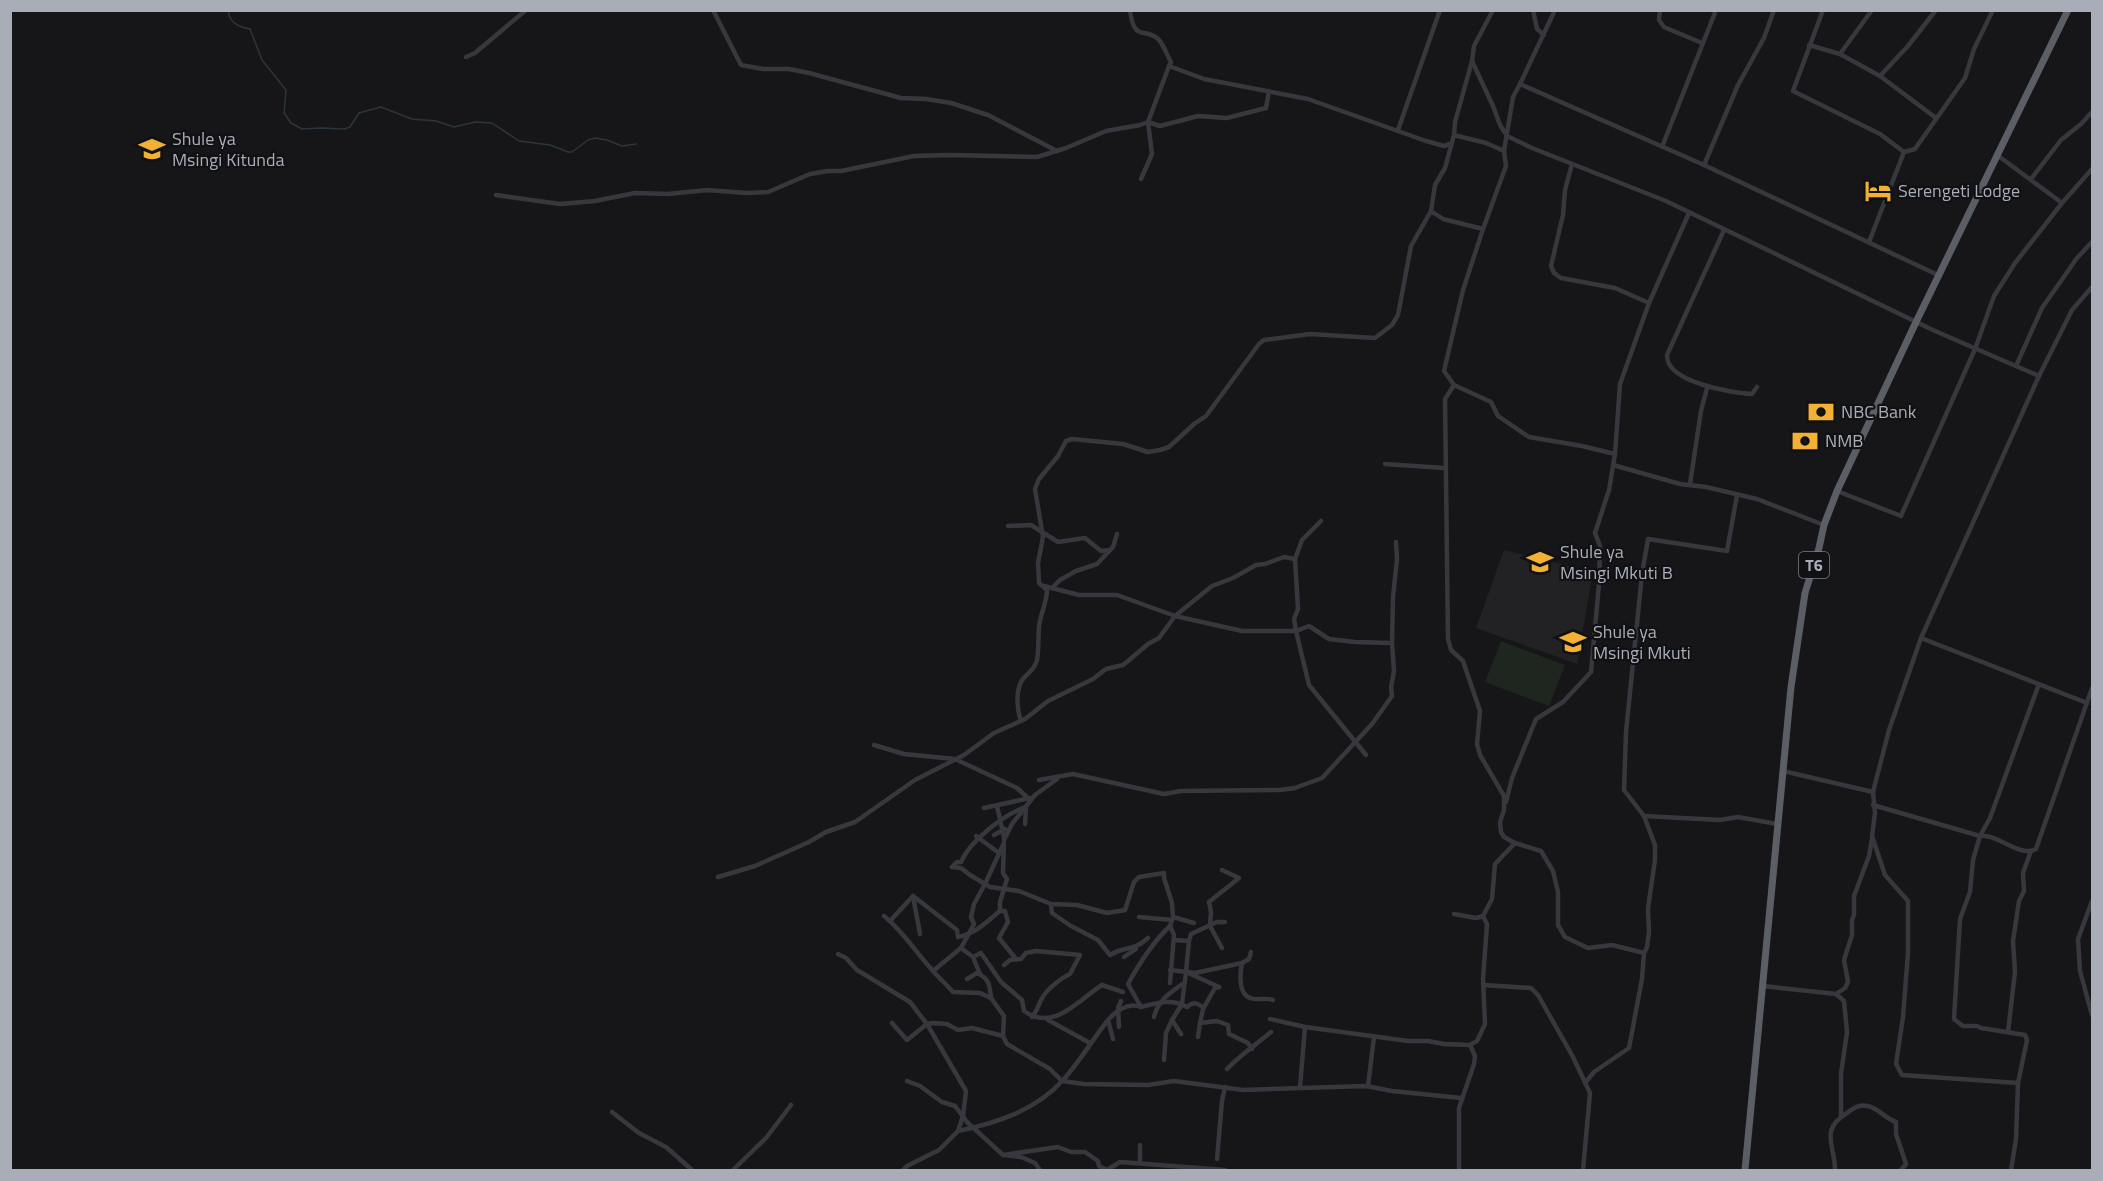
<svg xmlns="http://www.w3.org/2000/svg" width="2103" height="1181" font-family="'Titillium Web',sans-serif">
	<rect width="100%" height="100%" fill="#161618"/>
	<path fill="#222225" d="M1504,550L1593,572L1577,664L1476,628Z"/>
	<path fill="#1e261f" d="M1501,641L1565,665L1549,706L1485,682Z"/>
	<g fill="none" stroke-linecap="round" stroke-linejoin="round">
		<path stroke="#2c353c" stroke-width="1.5" d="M228,10C229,23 239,27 250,29L262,60L286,90L284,113L291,123L302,129L322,128L344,129L350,127L359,113L381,107L412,119L436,121L454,127L475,122L492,123L519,141L550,145L568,152H572L588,140L595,138L607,140L622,146L636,144"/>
		<g stroke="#37383d" stroke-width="4.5">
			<path d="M713,10L741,65L763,69H789L809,73L901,98L926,99L951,103L988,115L1057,151"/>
			<path d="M1130,10C1134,44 1146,26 1159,40C1164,46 1167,55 1171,62L1169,66L1204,79L1308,99L1426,141L1444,146L1450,144"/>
			<path d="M1533,10L1537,29L1544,35"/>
			<path d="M1555,10L1520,84L1704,165L1940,276"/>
			<path d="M1660,10L1659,20L1664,27L1702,43"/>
			<path d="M1823,10L1793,91L1880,134L1904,152"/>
			<path d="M1809,45L1840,54L1880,76L1936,118"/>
			<path d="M1840,54L1872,10"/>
			<path d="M466,57L475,53L526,10"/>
			<path d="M1472,61L1493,106L1500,125L1507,136L1532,148L1666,201L1935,331L2039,376"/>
			<path d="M1880,76L1908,46L1936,10"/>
			<path d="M1520,84L1513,97L1504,151L1506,166L1483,229L1463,290L1444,371L1454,385L1445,399L1448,639L1451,650L1463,661L1480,711L1477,744L1480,755L1504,796V810L1500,822L1501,832L1504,837L1515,843L1541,851L1553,871L1558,892V925L1565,937L1588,948L1612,945L1644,953"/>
			<path d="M1398,130L1440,10"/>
			<path d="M1454,135L1486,143L1504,151"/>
			<path d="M1662,147L1716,10"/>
			<path d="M1997,155L2062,203"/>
			<path d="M1572,164L1565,190L1563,215L1551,266L1554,273L1561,278L1615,288L1649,303"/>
			<path d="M1704,165L1738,85L1764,38L1774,10"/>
			<path d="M1141,179L1152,154L1148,122L1169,66"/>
			<path d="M2031,179L2061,140L2081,124L2092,112"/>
			<path d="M496,195L560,204L595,201L635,193L668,194L707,190L746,193L768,192L810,174L828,171H841L914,156L950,155L1037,157L1066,148L1106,131L1140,125L1148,122L1160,126L1198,116L1227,118L1266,108L1269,91"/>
			<path d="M1431,211L1435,185L1445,168L1454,135L1455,122L1472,61L1474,46L1493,10"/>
			<path d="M1724,230L1667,355C1666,382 1731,393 1752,394L1757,387"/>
			<path d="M1869,242L1904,152L1915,149L1965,78L1974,49L1993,10"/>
			<path d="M2016,366L2042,308L2077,258L2092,242"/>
			<path d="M1454,385L1491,402L1498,416L1529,437L1582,446L1615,454L1609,490L1595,533L1600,546L1599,584L1591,672L1563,702L1536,719L1512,778L1506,802"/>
			<path d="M1615,454L1620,384L1649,303L1689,213"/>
			<path d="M1385,464L1444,468"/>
			<path d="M1613,465L1680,484L1706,487L1757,499L1824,525"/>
			<path d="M1690,484L1701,411L1707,388"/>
			<path d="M1837,491L1901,516L1975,349L1994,296L2015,263L2062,203L2092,169"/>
			<path d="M1737,495L1727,551L1648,539L1642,574L1626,732L1624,790L1644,816L1720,820L1738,817L1777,824"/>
			<path d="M1321,521L1302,540L1295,559L1298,609L1294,619L1296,631L1309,685L1366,755"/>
			<path d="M1008,526L1031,525L1058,542L1085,538L1101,551L1110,550"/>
			<path d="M1044,586L1079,595H1117L1175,616L1242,631H1296L1309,626L1329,639L1355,642L1392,643"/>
			<path d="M1052,588L1060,580L1076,571L1097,564L1113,547L1117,534"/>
			<path d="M1921,638L2087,703"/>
			<path d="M1021,721C1017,710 1015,689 1023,679C1028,673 1035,669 1037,660C1039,650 1038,638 1039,627C1040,615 1047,602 1047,590L1039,583L1038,563L1043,537L1035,489L1039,479L1058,456L1066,441L1072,439L1123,444L1148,452L1160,450L1169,447L1194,424L1206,416L1259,344L1264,340L1310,334L1375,338L1392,325L1398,315L1411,246L1431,211L1443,219L1483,229"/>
			<path d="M874,745L904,754L955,759L1017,788L1029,799"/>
			<path d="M1783,771L1873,792"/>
			<path d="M1039,780L1073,774L1164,794L1181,791L1280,790L1295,788L1322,778L1372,724L1392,696L1391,687L1394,671L1392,643L1393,597L1397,559L1396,542"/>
			<path d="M1873,805L1980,836L1990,818L2039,684"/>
			<path d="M997,806L1004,837"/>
			<path d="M984,808L1030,798"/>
			<path d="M994,835L1005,829"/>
			<path d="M976,836L999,853"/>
			<path d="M952,867L961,868L970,875L990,887L1019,891L1051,904L1077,905L1107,913L1125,910L1134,882L1139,877L1164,873V878L1172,903L1173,917L1170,926L1174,935L1170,983"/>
			<path d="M952,867L957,862H961C970,841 1004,814 1026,807L1025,824"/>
			<path d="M718,877L755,866L809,842L826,832L855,822L915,780L964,755L994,733L1025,719L1048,701L1093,679L1106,669L1123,665L1128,661L1148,644L1159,638L1175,616L1212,586L1233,578L1256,565L1265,564L1284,557L1295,559"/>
			<path d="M2092,901L2078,939L2080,971L2092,1015"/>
			<path d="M1051,904L1052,913L1071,926L1098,940L1110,955C1126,945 1131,953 1148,938"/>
			<path d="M1000,911H1005L1008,922L999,938L1016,959"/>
			<path d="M1454,914L1476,918L1483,916L1492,899L1495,864L1515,843"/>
			<path d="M884,916C904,932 916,953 934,972C940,979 947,985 953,992L980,993L991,998L1004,1016L1003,1036L972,1028L958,1030L947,1024L933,1023L927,1024L907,1040L892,1023"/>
			<path d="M1139,917L1172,920"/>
			<path d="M1173,917L1194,923"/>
			<path d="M890,921L913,896"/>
			<path d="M1170,926C1152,943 1140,962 1128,984L1141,1007C1158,1003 1171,998 1187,1007C1194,1001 1197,1003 1204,1008"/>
			<path d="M920,934L913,896L957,930L958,937C976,934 986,922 1000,911V902L1007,879L1003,873L1004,840L1012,824L1035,795L1057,779"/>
			<path d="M1174,940L1189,941L1186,972"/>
			<path d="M1189,941L1191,934L1217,922H1225"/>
			<path d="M961,948L974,924L971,917L974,904L985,884L1003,845"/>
			<path d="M1222,948L1210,926L1211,912L1209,902L1239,878L1222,870"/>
			<path d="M838,954L846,958L857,970L910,1002L927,1024L966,1091L963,1116L958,1131L939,1150L907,1166L903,1170"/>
			<path d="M973,957L980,974"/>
			<path d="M1124,957L1136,949"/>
			<path d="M1242,963C1240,973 1238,994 1250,998C1257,1001 1267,997 1273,1000"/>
			<path d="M1004,965L1010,960L1021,959L1026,953L1036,951L1080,955L1070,974C1061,978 1050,987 1044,995C1039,1002 1038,1010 1032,1017"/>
			<path d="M1170,970L1195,973L1242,963L1249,959L1251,952"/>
			<path d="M933,971L961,948L973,957L981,953L1001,982L1022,1000L1024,1011C1054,1032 1077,1001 1102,985L1123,992"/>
			<path d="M967,979L977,973C989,978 990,986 991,998"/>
			<path d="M1484,985L1531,988L1538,995L1573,1057L1590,1093L1583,1170"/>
			<path d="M1763,986L1836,994L1844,1001L1847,1032L1841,1074V1117"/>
			<path d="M1836,994L1845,988L1848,982L1844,960L1852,935V920L1854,915V896L1869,856L1872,839"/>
			<path d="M1154,1017C1158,1000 1171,992 1184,983"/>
			<path d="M1270,1019L1305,1027L1408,1041H1428L1444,1044L1470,1045L1477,1041L1485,1024L1483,979L1487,924L1483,916"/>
			<path d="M1048,1020L1090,1043"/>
			<path d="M1200,1023L1203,1009L1215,988L1219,987"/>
			<path d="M1119,1027L1118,1008L1121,1001"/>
			<path d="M2008,1032L2015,972L2013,941L2019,901L2024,891L2023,873L2031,851"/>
			<path d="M1181,1034L1172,1020L1182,1004L1186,972L1219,987"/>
			<path d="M1003,1036L1007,1044L1050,1069L1062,1081L1084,1084L1148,1085L1174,1081L1243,1090L1366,1086L1392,1091L1461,1098"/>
			<path d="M1198,1037L1200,1023L1217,1021L1228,1025L1229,1034L1248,1043L1252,1049"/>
			<path d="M1113,1039L1108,1020C1116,1011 1128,1002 1141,1007"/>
			<path d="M1164,1060L1166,1033L1172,1020"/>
			<path d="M1227,1069C1241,1054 1256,1045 1271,1032"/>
			<path d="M907,1081L920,1086L942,1102L955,1106L967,1122L1003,1155L1021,1157L1035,1163L1040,1170"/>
			<path d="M1585,1083L1594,1072L1629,1048L1642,979L1644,953L1647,947L1649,932L1648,908L1655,860V845L1644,816"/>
			<path d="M2018,1083L1902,1075L1896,1064L1903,1017L1908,953V901L1885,875L1872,836L1875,813L1873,792L1889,730L1921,638L2039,376L2072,310L2092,287"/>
			<path d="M1368,1086L1374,1037"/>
			<path d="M1300,1087L1305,1027"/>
			<path d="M612,1112L639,1133L666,1147L692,1170"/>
			<path d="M958,1131C997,1123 1037,1110 1064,1079C1080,1061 1093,1039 1108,1020"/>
			<path d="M1003,1155L1058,1147L1071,1152H1085L1098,1161L1099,1166L1107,1170L1120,1162L1225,1170"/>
			<path d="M1217,1159L1222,1101L1225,1087"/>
			<path d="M1140,1163V1145"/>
			<path d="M733,1170L766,1138L791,1105"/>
			<path d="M1459,1170V1108L1474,1064L1475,1056L1470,1045"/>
			<path d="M1835,1170C1835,1145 1819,1130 1847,1113C1854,1108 1859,1104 1868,1106C1878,1108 1886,1119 1896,1122V1134L1906,1164L1901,1170"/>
			<path d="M2011,1170L2016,1139L2018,1083L2027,1040L2025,1035L1981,1028L1977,1026H1963L1954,1019L1960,919L1970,892L1973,860L1980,836C1998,833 2018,858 2036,849L2092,688"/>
		</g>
		<path stroke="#5b5e65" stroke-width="7" d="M1745,1170L1791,687L1805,593L1819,548L1824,525L1837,491L1916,322L2068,10"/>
	</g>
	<defs>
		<g id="school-bare" transform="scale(2.07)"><path d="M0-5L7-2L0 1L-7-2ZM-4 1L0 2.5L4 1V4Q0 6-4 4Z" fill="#f2b134" stroke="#111113" stroke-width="2.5" paint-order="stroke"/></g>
		<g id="hotel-bare" transform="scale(2.07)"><path d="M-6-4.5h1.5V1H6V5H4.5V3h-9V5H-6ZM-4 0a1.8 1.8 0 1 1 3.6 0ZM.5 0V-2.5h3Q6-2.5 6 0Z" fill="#f2b134" stroke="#111113" stroke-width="2.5" paint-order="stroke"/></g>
		<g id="bank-bare" transform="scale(2.07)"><path d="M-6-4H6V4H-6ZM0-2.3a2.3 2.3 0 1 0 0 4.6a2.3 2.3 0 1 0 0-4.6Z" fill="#f2b134" stroke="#111113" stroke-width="2.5" paint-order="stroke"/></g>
	</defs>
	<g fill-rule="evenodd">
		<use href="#school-bare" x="152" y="149"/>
		<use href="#hotel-bare" x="1878" y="191"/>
		<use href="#bank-bare" x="1821" y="412"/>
		<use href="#bank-bare" x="1805" y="441"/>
		<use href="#school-bare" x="1540" y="562"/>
		<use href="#school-bare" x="1573" y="642"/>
	</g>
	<g text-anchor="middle" stroke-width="4.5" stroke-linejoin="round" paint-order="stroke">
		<rect fill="#111113" stroke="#7b7e86" stroke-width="1.5" x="1799" y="552" width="30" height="26" rx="4.5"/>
		<g font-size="16" font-weight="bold" fill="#a8adb8">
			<text x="1814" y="571">T6</text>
		</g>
		<g font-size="18" fill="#a8adb8" stroke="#111113" text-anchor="start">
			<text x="172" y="145">Shule ya<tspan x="172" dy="21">Msingi Kitunda</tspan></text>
			<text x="1898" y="197">Serengeti Lodge</text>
			<text x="1841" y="418">NBC Bank</text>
			<text x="1825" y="447">NMB</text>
			<text x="1560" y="558">Shule ya<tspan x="1560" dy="21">Msingi Mkuti B</tspan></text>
			<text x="1593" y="638">Shule ya<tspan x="1593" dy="21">Msingi Mkuti</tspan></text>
		</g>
	</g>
	<rect width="2103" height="1181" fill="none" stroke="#a8adb8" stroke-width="24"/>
</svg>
